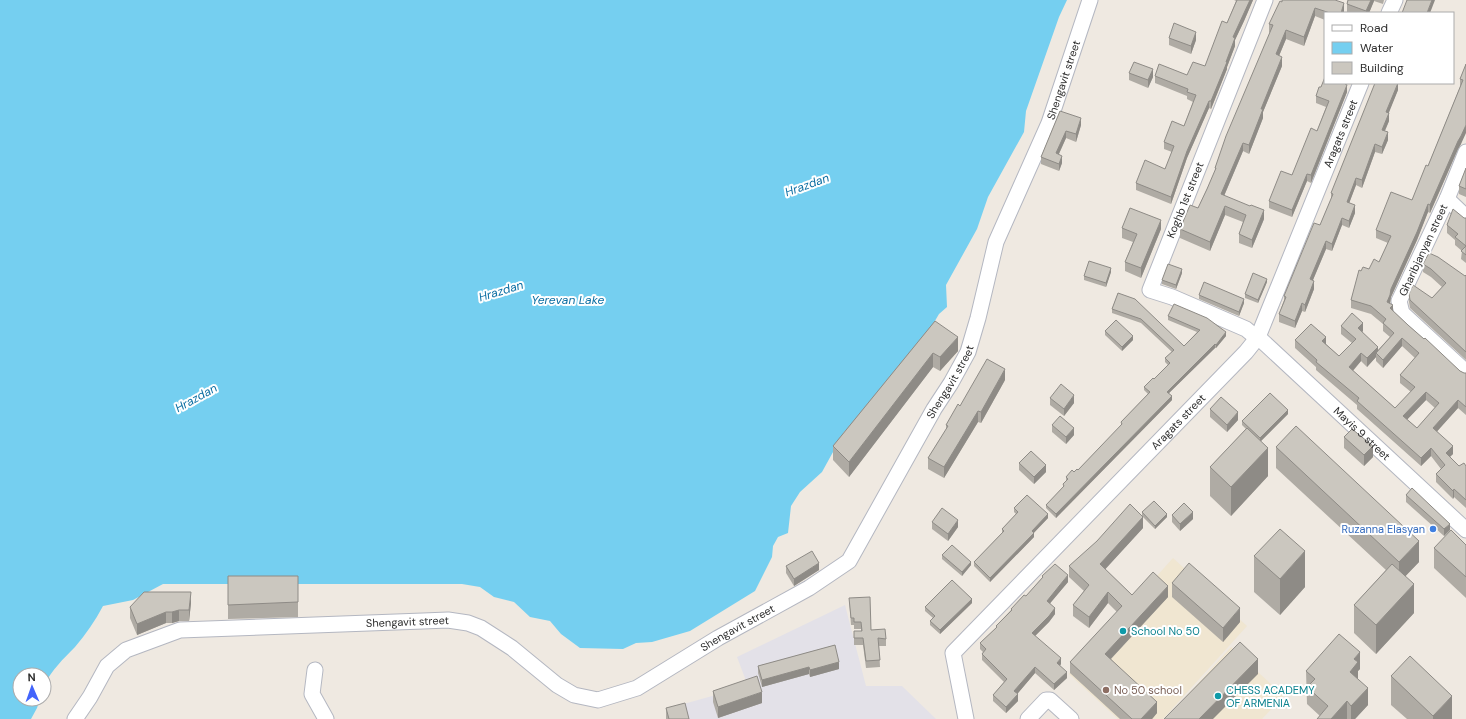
<svg xmlns="http://www.w3.org/2000/svg" width="1466" height="719" font-family="'DM Sans',sans-serif">
	<rect width="100%" height="100%" fill="#efe9e1"/>
	<path fill="#e3e1e8" d="M845,605L866,686H902L936,719H686L680,705L748,686L737,657Z"/>
	<g fill="#f0e6d1">
		<path d="M1173,558L1247,626L1163,719H1118L1069,674Z"/>
		<path d="M1231,647L1284,696L1262,719H1166Z"/>
	</g>
	<path fill="#75cff0" d="M0,0H1067L1059,17L1026,111L1024,132L988,197L977,229L946,285L947,307L939,314L922,343L860,416L844,432L822,472L800,492L791,506L788,533L778,537L773,546L772,557L755,591L690,631L652,642L636,643L623,649L580,648L561,634L550,621L530,617L514,602L494,597L480,587L462,584H163L133,600L103,606C95,621 86,634 75,647C63,659 52,670 44,685V675H20V699H40L37,708L31,719H0Z"/>
	<g fill="none" stroke-linecap="round" stroke-linejoin="round">
		<g stroke="#b4b7c1" stroke-width="17">
			<g id="minor">
				<path id="s1" d="M1265,0L1150,290L1172,297L1246,329L1252,334L1258,337L1466,530"/>
				<path d="M1389,13L1395,0"/>
				<path d="M1466,152L1447,199L1399,301L1402,313L1466,372"/>
				<path d="M1447,199L1466,217"/>
				<path d="M315,670L312,694L326,719"/>
				<path id="s2" d="M75,719L90,697L107,666L126,650L180,630L423,621L448,620L468,623L481,628L512,648L557,685L574,695L598,700L637,688L718,638L809,588L849,561L934,409L951,383L968,352L978,318L996,242L1049,123L1090,0"/>
				<path id="s3" d="M966,719L953,653L1246,352L1258,337L1361,83"/>
				<path d="M1028,719L1046,700H1050L1071,719"/>
			</g>
		</g>
		<use href="#minor" stroke="#fff" stroke-width="15"/>
	</g>
	<g fill="#afaba4" fill-rule="evenodd">
		<path d="M1234,0H1253L1244,21L1235,40V46L1227,67V69L1211,109L1209,108L1187,158L1171,204L1136,190V183L1165,169L1172,152L1164,149V142L1184,126L1193,102L1187,99V96L1155,83V76L1187,75L1205,66L1227,23L1236,1Z"/>
		<path d="M1348,0H1384L1383,4L1374,1L1369,13H1349L1347,12V4Z"/>
		<path d="M1282,2L1344,12V13H1325V20L1315,16L1304,46L1286,39L1279,56L1282,66L1263,112V118L1249,154L1243,151L1224,196L1264,219L1252,248L1239,243V234L1243,222L1225,215L1210,251L1180,238V229L1198,208L1207,189L1215,172V168L1270,33L1269,32V24Z"/>
		<path d="M1169,38L1196,40L1191,54L1169,45Z"/>
		<path d="M1466,64L1461,144L1458,149L1430,213L1428,212L1417,240L1391,297L1390,304L1393,311L1408,325L1460,371L1464,373H1466V415L1458,408L1437,431L1453,454L1449,457L1459,466H1466V508L1454,497L1453,499L1436,482V474L1441,469L1431,456L1421,466L1357,409V405L1316,370V367L1295,348V340L1326,344L1339,356L1352,343L1341,334V326L1363,331L1362,332L1378,350L1390,337L1383,331V324L1371,314L1351,308V300L1361,271L1369,269L1379,262L1388,243L1376,238V230L1412,200L1428,166L1460,87V79ZM1402,346L1415,358L1400,375V383L1411,392L1395,408L1353,371L1361,361L1367,367L1376,357V361L1383,368ZM1426,400L1435,408L1417,428L1407,419Z"/>
		<path d="M1129,73L1153,77L1148,88L1129,80Z"/>
		<path d="M1325,83H1348L1347,85V92L1311,183L1307,181L1292,217L1269,208V201L1292,175L1317,131L1326,107L1316,103V96L1321,87Z"/>
		<path d="M1398,83V90L1388,113L1389,121L1385,131L1388,140L1382,154L1375,152L1362,188L1356,185L1349,203L1355,213L1349,228L1342,225L1332,251L1326,249L1313,280L1314,289L1305,312L1302,311L1295,328L1279,322V314L1284,300V296L1320,225L1331,200V193Z"/>
		<path d="M1060,111L1081,125L1076,142L1066,138L1059,154L1062,163L1059,171L1041,164V157Z"/>
		<path d="M1466,168V197L1459,194V186Z"/>
		<path d="M1464,218H1466V263L1461,259L1462,251L1455,245V240L1447,233V225Z"/>
		<path d="M1122,228L1161,229L1141,278L1125,271V262L1133,242L1122,238Z"/>
		<path d="M1423,264L1465,276L1466,275V360L1410,308L1409,302V294L1432,298L1442,287L1431,277L1423,272Z"/>
		<path d="M1111,272L1106,287L1084,280V276Z"/>
		<path d="M1182,273L1176,289L1162,284V280Z"/>
		<path d="M1267,282L1258,303L1245,298V294Z"/>
		<path d="M1118,293L1184,346L1197,332L1168,320V316L1226,336L1216,348H1215L1169,393L1172,400L1056,518L1046,508V505L1063,488V484L1066,481V477L1078,470L1121,426V422L1148,394L1144,390V387L1154,379L1168,365L1165,362V358L1172,352L1141,323L1112,313V309Z"/>
		<path d="M1199,295L1244,303L1239,316L1199,299Z"/>
		<path d="M935,321L958,351L940,371L933,367L849,477L833,460V446Z"/>
		<path d="M1105,331L1133,340L1122,351L1105,335Z"/>
		<path d="M1005,380L981,423L978,422L944,478L928,469V458L946,430V425L960,406Z"/>
		<path d="M1050,398L1074,403L1064,416L1050,405Z"/>
		<path d="M1210,409L1238,420L1227,432L1210,417Z"/>
		<path d="M1288,414L1261,441L1268,476L1231,516L1210,496V467L1246,429L1242,425V421Z"/>
		<path d="M1052,425L1074,435L1066,444L1052,432Z"/>
		<path d="M1344,437L1373,457L1364,466L1344,448Z"/>
		<path d="M1276,447L1419,562L1405,576L1414,613L1376,654L1354,633V605L1386,570L1276,468Z"/>
		<path d="M1019,463L1046,472L1034,484L1019,470Z"/>
		<path d="M1406,495L1450,530L1444,536L1406,502Z"/>
		<path d="M1014,508L1048,518L1033,533L1034,537L990,582L974,566V562L1002,533V529L1016,514L1014,512Z"/>
		<path d="M1142,512L1167,517L1155,529L1143,517V528L1105,569L1132,595L1168,597L1111,659L1157,713L1152,719H1120L1070,673V662L1117,612L1108,603L1089,628L1073,616V605L1084,591L1069,577V566L1142,516Z"/>
		<path d="M1172,515L1193,519L1180,531L1172,522Z"/>
		<path d="M932,522L958,527L948,541L932,529Z"/>
		<path d="M1466,545V598L1434,568V548Z"/>
		<path d="M942,555L971,565L962,576L942,559Z"/>
		<path d="M1254,556L1305,587L1280,615L1254,592Z"/>
		<path d="M786,566L819,570L794,586L786,573Z"/>
		<path d="M228,576H298V617L228,619Z"/>
		<path d="M1042,576L1068,582L1050,603L1055,614L1049,622L1035,636L1061,664L1060,666L1067,678L1054,690L1035,673L1017,694L1018,701L1006,713L993,701V695L1004,682L982,660V654L983,652L980,649V643L996,628V626L1011,610V609L1026,596L1042,578Z"/>
		<path d="M1172,583L1240,622L1223,642L1172,597Z"/>
		<path d="M849,598L871,630L886,639V646H879L880,667L866,668L863,645H854V631H861V629H854V625H851Z"/>
		<path d="M191,603L189,621H179L172,623H166L137,635L130,618V607Z"/>
		<path d="M972,603L940,634L930,625V621L933,618L925,611V607Z"/>
		<path d="M835,645L839,669L810,677L809,674L762,687L758,673V666Z"/>
		<path d="M1360,669L1358,671V679L1368,705L1355,719H1317L1320,716L1307,704L1306,671Z"/>
		<path d="M1391,676L1452,719H1407L1391,705Z"/>
		<path d="M713,691L762,703L718,718L713,702Z"/>
		<path d="M666,708L689,719H666Z"/>
	</g>
	<g fill="#8e8b86">
		<path d="M1250,0H1253L1244,21L1235,40V46L1227,67V69L1211,109V101L1226,62L1233,37Z"/>
		<path d="M1371,0H1374V1L1369,13H1366V11Z"/>
		<path d="M1432,0H1435L1430,13H1427Z"/>
		<path d="M1344,3V13H1341Z"/>
		<path d="M1315,8V16L1304,46V37Z"/>
		<path d="M1286,30V39L1276,63V54Z"/>
		<path d="M1196,32V40L1191,54V46Z"/>
		<path d="M1282,57V66L1263,112V118L1249,154V145L1261,109Z"/>
		<path d="M1153,69V77L1148,88V80Z"/>
		<path d="M1398,83V90L1386,120V112Z"/>
		<path d="M1347,85V92L1311,183V175Z"/>
		<path d="M1209,101V108L1187,158L1171,204V197L1187,151Z"/>
		<path d="M1389,113V121L1382,137V130Z"/>
		<path d="M1081,118V125L1076,142V134Z"/>
		<path d="M1466,125V133L1461,144L1458,149L1430,213V205L1458,141Z"/>
		<path d="M1066,131V138L1056,160V153Z"/>
		<path d="M1388,132V140L1382,154V147Z"/>
		<path d="M1243,143V151L1221,203V194Z"/>
		<path d="M1375,144V152L1362,188V180Z"/>
		<path d="M1062,156V163L1059,171V164Z"/>
		<path d="M1307,174V181L1292,217V210Z"/>
		<path d="M1356,178V185L1347,209V202Z"/>
		<path d="M1428,204V212L1417,240L1391,297L1390,303L1387,310V302L1391,289Z"/>
		<path d="M1355,205V213L1349,228V221Z"/>
		<path d="M1225,206V215L1210,251V242Z"/>
		<path d="M1264,210V219L1252,248V240Z"/>
		<path d="M1342,218V225L1332,251V244Z"/>
		<path d="M1161,220V229L1141,278V268Z"/>
		<path d="M1326,241V249L1310,287V279Z"/>
		<path d="M1111,268V272L1106,287V283Z"/>
		<path d="M1182,269V273L1176,289V285Z"/>
		<path d="M1267,279V282L1258,303V300Z"/>
		<path d="M1314,281V289L1305,312V305Z"/>
		<path d="M1244,299V303L1239,316V312Z"/>
		<path d="M1302,303V311L1295,328V321Z"/>
		<path d="M1393,305V313L1390,308Z"/>
		<path d="M1363,323V331L1358,336V328Z"/>
		<path d="M1226,332V336L1216,348V345Z"/>
		<path d="M1133,336V340L1122,351V347Z"/>
		<path d="M958,337V351L940,371V357Z"/>
		<path d="M1326,337V345L1322,341Z"/>
		<path d="M1402,338V346L1383,368V360Z"/>
		<path d="M1215,344V348L1167,395V392Z"/>
		<path d="M1378,347V355L1376,353V357L1367,367V358Z"/>
		<path d="M933,353V367L849,477V462Z"/>
		<path d="M1361,353V361L1349,375V367Z"/>
		<path d="M1005,369V380L981,423V412Z"/>
		<path d="M1426,392V400L1403,424V416Z"/>
		<path d="M1074,395V403L1064,416V409Z"/>
		<path d="M1172,396V400L1056,518V514Z"/>
		<path d="M1458,400V408L1433,436V428Z"/>
		<path d="M1288,410V414L1260,442V438Z"/>
		<path d="M978,411V422L944,478V467Z"/>
		<path d="M1238,412V420L1227,432V425Z"/>
		<path d="M1074,428V435L1066,444V437Z"/>
		<path d="M1373,446V457L1364,466V455Z"/>
		<path d="M1453,446V454L1446,461V453Z"/>
		<path d="M1268,448V476L1231,516V487Z"/>
		<path d="M1431,448V456L1421,466V458Z"/>
		<path d="M1046,465V472L1034,484V477Z"/>
		<path d="M1454,489V497L1453,499V491Z"/>
		<path d="M1193,512V519L1180,531V524Z"/>
		<path d="M1048,514V518L1032,535V531Z"/>
		<path d="M1167,514V517L1155,529V526Z"/>
		<path d="M1143,517V528L1100,575V564Z"/>
		<path d="M958,520V527L948,541V534Z"/>
		<path d="M1450,524V530L1444,536V529Z"/>
		<path d="M1034,533V537L990,582V578Z"/>
		<path d="M1419,541V562L1399,583V562Z"/>
		<path d="M1305,551V587L1280,615V579Z"/>
		<path d="M971,562V565L962,576V572Z"/>
		<path d="M819,563V570L794,586V579Z"/>
		<path d="M1068,575V582L1047,607V601Z"/>
		<path d="M1414,584V613L1376,654V625Z"/>
		<path d="M1168,586V597L1105,665V654Z"/>
		<path d="M191,592V603L189,621V610Z"/>
		<path d="M1108,592V603L1089,628V617Z"/>
		<path d="M972,599V603L940,634V630Z"/>
		<path d="M1055,608V614L1049,622L1032,639V633Z"/>
		<path d="M1240,608V622L1223,642V628Z"/>
		<path d="M179,610V621L172,623V612Z"/>
		<path d="M166,612V623L137,635V624Z"/>
		<path d="M1360,652V669L1358,671V680L1350,672L1354,659Z"/>
		<path d="M1061,658V664L1057,669V663Z"/>
		<path d="M1258,659V674L1213,719H1199Z"/>
		<path d="M839,662V669L810,677V670Z"/>
		<path d="M809,667V674L762,687V680Z"/>
		<path d="M1035,667V673L1014,698V691Z"/>
		<path d="M1067,672V678L1054,690V684Z"/>
		<path d="M1368,688V705L1355,719H1351V706Z"/>
		<path d="M762,692V703L718,718V707Z"/>
		<path d="M1018,694V701L1006,713V707Z"/>
		<path d="M1452,696V719H1433V716Z"/>
		<path d="M1347,701V719H1331Z"/>
		<path d="M1157,702V713L1152,719H1141Z"/>
	</g>
	<g fill="#cbc7bf" stroke="#8e8b86" fill-rule="evenodd">
		<path d="M1237,0H1250L1244,13L1233,37L1235,38L1226,62H1227L1211,101H1209L1187,151L1171,197L1136,183L1145,160L1165,169L1174,146L1164,142L1172,121L1184,126L1196,95L1187,92L1188,89L1155,76L1159,64L1187,75L1193,62L1205,66L1222,21L1227,23Z"/>
		<path d="M1282,0H1335L1344,3L1341,13H1330L1315,8L1304,37L1286,30L1276,54L1282,57L1261,109H1263L1249,145L1243,143L1221,194L1250,206L1251,205L1264,210L1252,240L1239,234L1246,215L1225,206L1210,242L1180,229L1190,205L1198,208L1207,189L1216,168H1215L1226,136L1273,25L1269,24L1280,1L1282,2Z"/>
		<path d="M1348,0H1371L1366,11L1347,4Z"/>
		<path d="M1407,0H1432L1427,13H1402Z"/>
		<path d="M1174,23L1196,32L1191,46L1169,38Z"/>
		<path d="M1134,62L1153,69L1148,80L1129,73Z"/>
		<path d="M1466,64V125L1461,136L1458,141L1430,205L1428,204L1417,232L1391,289L1390,295L1387,302L1393,305L1390,308L1408,325L1424,339L1425,338L1460,371L1464,373H1466V407L1458,400L1433,428L1453,446L1446,453L1459,466L1464,463L1466,466V500L1454,489L1453,491L1436,474L1445,465L1431,448L1421,458L1357,401L1359,398L1316,362L1317,360L1295,340L1311,324L1326,337L1322,341L1339,356L1356,339L1341,326L1352,313L1363,323L1358,328L1378,347L1367,358L1361,353L1349,367L1395,408L1415,387L1400,375L1419,353L1402,338L1383,360L1376,353L1394,333L1383,323L1386,319L1371,306L1351,300L1359,270L1361,271L1363,267L1369,269L1374,259L1379,262L1391,236L1376,230L1391,192L1412,200L1426,165L1428,166L1463,80L1460,79ZM1426,392L1439,403L1417,428L1403,416Z"/>
		<path d="M1325,77V83H1345V84L1347,85L1311,175L1307,174L1292,210L1269,201L1281,171L1292,175L1311,128L1317,131L1329,101L1316,96L1319,87H1321Z"/>
		<path d="M1375,83H1398L1386,112L1389,113L1382,130L1388,132L1382,147L1375,144L1362,180L1356,178L1347,202L1355,205L1349,221L1342,218L1332,244L1326,241L1310,279L1314,281L1305,305L1302,303L1295,321L1279,314L1286,297L1284,296L1314,223L1320,225L1333,194L1331,193Z"/>
		<path d="M1060,111L1081,118L1076,134L1066,131L1056,153L1062,156L1059,164L1041,157Z"/>
		<path d="M1466,168V189L1459,186Z"/>
		<path d="M1130,208L1161,220L1141,268L1125,262L1137,234L1122,228Z"/>
		<path d="M1453,209L1464,218H1466V255L1461,251L1466,246L1455,237L1458,234L1447,225Z"/>
		<path d="M1429,253L1438,257L1465,276L1466,275V352L1410,300L1409,294L1413,285L1432,298L1446,283L1431,269L1423,264Z"/>
		<path d="M1089,261L1111,268L1106,283L1084,276Z"/>
		<path d="M1168,264L1182,269L1176,285L1162,280Z"/>
		<path d="M1253,273L1267,279L1258,300L1245,294Z"/>
		<path d="M1204,282L1244,299L1239,312L1199,295Z"/>
		<path d="M1118,293L1135,299L1184,346L1200,330L1168,316L1174,304L1207,318L1226,332L1216,345L1215,344L1167,392L1172,396L1056,514L1046,505L1064,486L1063,484L1068,479L1066,477L1072,470L1074,472L1077,469L1078,470L1122,424L1121,422L1150,392L1144,387L1153,378L1154,379L1170,363L1165,358L1174,350L1141,319L1112,309Z"/>
		<path d="M1116,320L1133,336L1122,347L1105,331Z"/>
		<path d="M935,321L958,337L940,357L933,353L849,462L833,446Z"/>
		<path d="M987,359L1005,369L981,412L978,411L944,467L928,458L948,426L946,425L958,404L960,406Z"/>
		<path d="M1061,384L1074,395L1064,409L1050,398Z"/>
		<path d="M1270,393L1288,410L1260,438L1242,421Z"/>
		<path d="M1221,397L1238,412L1227,425L1210,409Z"/>
		<path d="M1060,416L1074,428L1066,437L1052,425Z"/>
		<path d="M1296,426L1419,541L1399,562L1276,447Z"/>
		<path d="M1247,428L1268,448L1231,487L1210,467Z"/>
		<path d="M1352,429L1373,446L1364,455L1344,437Z"/>
		<path d="M1031,451L1046,465L1034,477L1019,463Z"/>
		<path d="M1412,488L1450,524L1444,529L1406,495Z"/>
		<path d="M1027,495L1048,514L1032,531L1034,533L990,578L974,562L1004,531L1002,529L1018,512L1014,508Z"/>
		<path d="M1154,501L1167,514L1155,526L1142,512Z"/>
		<path d="M1184,503L1193,512L1180,524L1172,515Z"/>
		<path d="M1130,504L1143,517L1100,564L1132,595L1153,572L1168,586L1105,654L1157,702L1141,719H1132L1070,662L1122,606L1108,592L1089,617L1073,605L1089,585L1069,566L1097,541Z"/>
		<path d="M942,508L958,520L948,534L932,522Z"/>
		<path d="M1280,529L1305,551L1280,579L1254,556Z"/>
		<path d="M1451,530L1466,545V577L1434,548Z"/>
		<path d="M952,545L971,562L962,572L942,555Z"/>
		<path d="M812,551L819,563L794,579L786,566Z"/>
		<path d="M1189,563L1240,608L1223,628L1172,583Z"/>
		<path d="M1055,564L1068,575L1047,601L1055,608L1049,616L1032,633L1061,658L1057,663L1067,672L1054,684L1035,667L1014,691L1018,694L1006,707L993,695L1007,679L982,654L986,649L980,643L997,627L996,626L1012,610L1011,609L1024,595L1026,596L1043,577L1042,576Z"/>
		<path d="M1392,564L1414,584L1376,625L1354,605Z"/>
		<path d="M228,576H298V602L228,605Z"/>
		<path d="M952,580L972,599L940,630L930,621L935,616L925,607Z"/>
		<path d="M144,592H191L189,610H179L172,612H166L137,624L130,607Z"/>
		<path d="M870,597L871,630L885,629L886,639L878,638L880,660L866,661L863,638H854V631H862L861,622H854V618H851L849,598Z"/>
		<path d="M1339,634L1360,652L1354,659L1358,662L1350,672L1368,688L1351,706L1347,701L1331,719H1332H1317L1328,706L1307,687L1315,679L1306,671Z"/>
		<path d="M1240,642L1258,659L1199,719H1164Z"/>
		<path d="M835,645L839,662L810,670L809,667L762,680L758,666Z"/>
		<path d="M1410,656L1452,696L1433,716L1391,676Z"/>
		<path d="M757,676L762,692L718,707L713,691Z"/>
		<path d="M685,703L689,719H669L666,708Z"/>
	</g>
	<circle fill="#3f7fe0" stroke="#fff" stroke-width="1.5" cx="1433" cy="529" r="4"/>
	<g fill="#0f9aa8" stroke="#fff" stroke-width="1.5">
		<circle cx="1123" cy="631" r="4"/>
		<circle cx="1218" cy="696" r="4"/>
	</g>
	<circle fill="#8d6e63" stroke="#fff" stroke-width="1.5" cx="1106" cy="690" r="4"/>
	<g text-anchor="middle" stroke-width="4" stroke-linejoin="round" paint-order="stroke">
		<g font-size="11" fill="#2e2e2e" stroke="#fff">
			<text dy="4" stroke="none"><textPath href="#s2" startOffset="1404">Shengavit street</textPath></text>
			<text dy="4" stroke="none"><textPath href="#s3" startOffset="726">Aragats street</textPath></text>
			<text transform="translate(1185 200) rotate(-68)" y="4">Koghb 1st street</text>
			<text transform="translate(1423 250) rotate(-65)" y="4">Gharibjanyan street</text>
			<text dy="4" stroke="none"><textPath href="#s2" startOffset="1080">Shengavit street</textPath></text>
			<text dy="4" stroke="none"><textPath href="#s3" startOffset="390">Aragats street</textPath></text>
			<text dy="4" stroke="none"><textPath href="#s1" startOffset="572">Mayis 9 street</textPath></text>
			<text dy="4" stroke="none"><textPath href="#s2" startOffset="372">Shengavit street</textPath></text>
			<text dy="4" stroke="none"><textPath href="#s2" startOffset="744">Shengavit street</textPath></text>
		</g>
		<g font-size="11" fill="#366cbe" stroke="#fff" text-anchor="end">
			<text x="1425" y="533">Ruzanna Elasyan</text>
		</g>
		<g font-size="11" fill="#0d838f" stroke="#fff" text-anchor="start">
			<text x="1131" y="635">School No 50</text>
			<text x="1226" y="694">CHESS ACADEMY<tspan x="1226" dy="13">OF ARMENIA</tspan></text>
		</g>
		<g font-size="11" fill="#785e54" stroke="#fff" text-anchor="start">
			<text x="1114" y="694">No 50 school</text>
		</g>
		<g font-size="12" font-style="italic" fill="#0d6fa3" stroke="#fff">
			<text transform="translate(807 185) rotate(-20)" y="4">Hrazdan</text>
			<text transform="translate(501 291) rotate(-17)" y="4">Hrazdan</text>
			<text x="568" y="304">Yerevan Lake</text>
			<text transform="translate(196 398) rotate(-29)" y="4">Hrazdan</text>
		</g>
	</g>
	<rect x="1324" y="12" width="130" height="72" fill="#ffffff" stroke="#ababab"/>
	<rect x="1332" y="25" width="20" height="6" fill="#ffffff" stroke="#ababab"/>
	<text x="1360" y="32" font-size="12" fill="#2e2e2e">Road</text>
	<rect x="1332" y="42" width="20" height="12" fill="#75cff0" stroke="#ababab"/>
	<text x="1360" y="52" font-size="12" fill="#2e2e2e">Water</text>
	<rect x="1332" y="62" width="20" height="12" fill="#cbc7bf" stroke="#ababab"/>
	<text x="1360" y="72" font-size="12" fill="#2e2e2e">Building</text>
	<g transform="translate(32 687) rotate(358)"><circle r="19" fill="#ffffff" stroke="#ababab"/>
	<path d="M0-3L7 15L0 10L-7 15Z" fill="#4264fb"/>
	<text y="-6" font-size="11" font-weight="bold" text-anchor="middle" fill="#2e2e2e">N</text>
	</g>
</svg>
